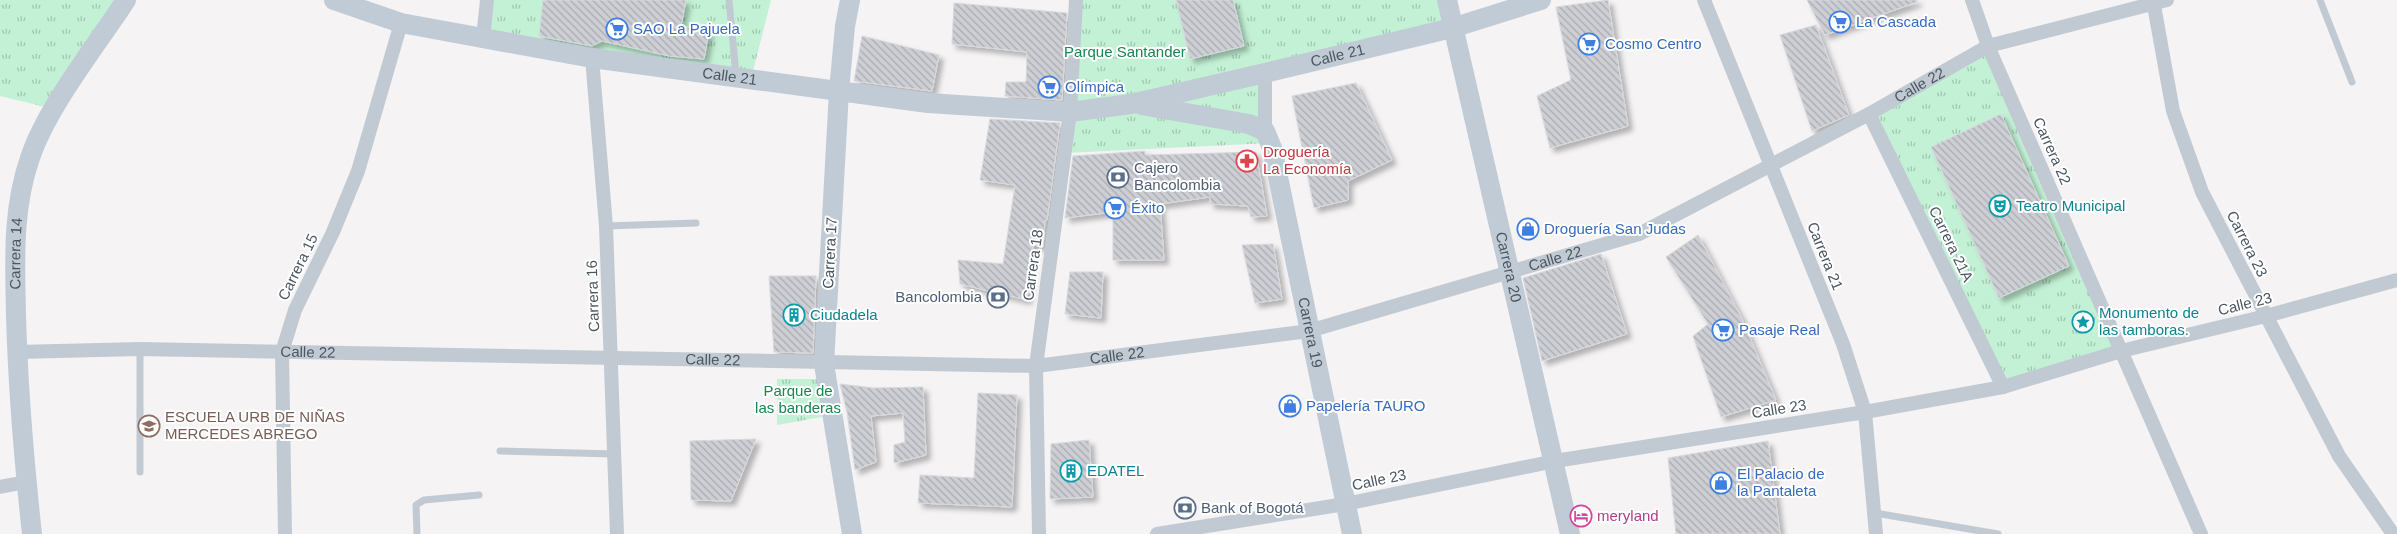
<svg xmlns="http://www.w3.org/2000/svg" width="2397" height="534" font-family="Helvetica,sans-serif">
	<defs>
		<pattern id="park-tufts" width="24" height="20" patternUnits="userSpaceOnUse" patternTransform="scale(1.25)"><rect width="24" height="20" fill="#c3f1d5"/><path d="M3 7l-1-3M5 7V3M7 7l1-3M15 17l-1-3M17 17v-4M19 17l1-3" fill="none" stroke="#a0c6b0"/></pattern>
		<pattern id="building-back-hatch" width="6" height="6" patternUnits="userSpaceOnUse" patternTransform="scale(1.25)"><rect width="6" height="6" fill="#cdcfd5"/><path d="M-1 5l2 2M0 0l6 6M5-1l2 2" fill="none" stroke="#a8abb0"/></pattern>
		<filter id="shadow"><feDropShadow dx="4.5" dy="4.5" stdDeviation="2.5" flood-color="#0004"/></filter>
	</defs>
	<rect width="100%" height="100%" fill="#f5f3f3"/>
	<g fill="url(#park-tufts)">
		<path d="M0,0H126L54,109L0,96Z"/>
		<path d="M487,0H771L751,79L483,38Z"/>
		<path d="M1076,0H1447L1452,28L1265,73L1270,143L1065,153Z"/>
		<path d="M1988,46L2121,351L2003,387L1869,114Z"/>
		<path d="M777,379H817L822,417L777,425Z"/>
	</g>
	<g fill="url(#building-back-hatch)" stroke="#d7d9de" filter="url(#shadow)">
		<path d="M543,0H686L681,26L709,32L704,59L669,56L602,41L592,46L539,36Z"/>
		<path d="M1176,0H1233L1244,46L1190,59Z"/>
		<path d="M1608,0L1628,126L1550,148L1537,96L1571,80L1556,7Z"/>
		<path d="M1807,0H1917V2L1825,35Z"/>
		<path d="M954,3L1067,13L1062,100L1005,96L1006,82H1026L1027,52L952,44Z"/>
		<path d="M1816,25L1849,115L1812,131L1780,35Z"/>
		<path d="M862,36L939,55L932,91L854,81Z"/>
		<path d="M1356,83L1392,160L1348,181V200L1314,208L1292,96Z"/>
		<path d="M2001,114L2069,266L1999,298L1931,147Z"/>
		<path d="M990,119L1060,123L1047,220H1045L1043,247L1033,245L1027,300L960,284L958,260L1003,264L1015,185L980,180Z"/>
		<path d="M1145,151V155L1256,152L1267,216L1251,217L1248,206L1210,204V197L1160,204L1164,260H1113V212L1065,218L1073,156Z"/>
		<path d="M1698,235L1742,319L1776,400L1721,417L1693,336L1708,324L1666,257Z"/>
		<path d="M1273,244L1282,299L1255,303L1242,245Z"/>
		<path d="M1601,254L1627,334L1542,361L1523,278Z"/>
		<path d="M1070,272H1103L1101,318L1065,314Z"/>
		<path d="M769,276H816L813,353L774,352Z"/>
		<path d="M840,384L874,388L923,387L926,455L894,463V445L905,442L903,413L871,416L876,462L855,470L847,412Z"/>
		<path d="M978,393L1017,395L1012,507L918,503L920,475L974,478Z"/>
		<path d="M756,439L731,501L691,500L690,441Z"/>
		<path d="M1089,440L1093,497L1050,499L1051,444Z"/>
		<path d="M1768,441L1780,534H1676L1668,458Z"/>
	</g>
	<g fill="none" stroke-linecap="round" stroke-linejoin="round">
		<g stroke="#c1cad2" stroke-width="7">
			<path d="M729,0L736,75"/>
			<path d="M2320,0L2352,82"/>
			<path d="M606,226L696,223"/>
			<path d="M140,349V472"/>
			<path d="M500,451L614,454"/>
			<path d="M1875,513L1998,534"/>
			<path d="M417,534L416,505L424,500L479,495"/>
		</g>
		<g stroke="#c1cad2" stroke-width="14">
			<path d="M1704,0L1843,344L1865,412L1876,534"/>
			<path d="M1972,0L1988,46L2201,534"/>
			<path d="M2153,0L2173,111L2202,192L2339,456L2393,534"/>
			<path d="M483,38L487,0"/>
			<path d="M592,58L606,226L617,534"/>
			<path d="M1265,73V131"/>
			<path d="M1869,114L2003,387"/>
			<path id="s1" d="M17,352L140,349L1036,366L1309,331L1639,234L1869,114L1988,46L2167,0"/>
			<path d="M0,487L26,482"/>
			<path d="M285,534L282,352L295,310L333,232L358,171L401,23"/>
			<path d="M1039,534L1036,366L1070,112L1076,0"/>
			<path d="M1157,534L1345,504L1555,461L1865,412L2003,387L2121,351L2266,316L2397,280"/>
		</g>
		<g stroke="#c1cbd6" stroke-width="20">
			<path id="s2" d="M334,0L401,23L592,58L928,103L1070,112L1131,104L1265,73L1452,28L1541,0"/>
			<path d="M850,0L845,26L839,91L824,364L852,534"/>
			<path id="s3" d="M1447,0L1570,534"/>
			<path id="s4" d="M1141,105L1249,124L1265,131L1272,148L1352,534"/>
			<path id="s5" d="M32,534C24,461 18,388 16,315C15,262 12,209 30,158C47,107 96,46 126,0"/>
		</g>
	</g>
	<defs>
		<g id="supermarket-ring" transform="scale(1.125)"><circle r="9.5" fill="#fff" stroke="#3f7fe0" stroke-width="1.5"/><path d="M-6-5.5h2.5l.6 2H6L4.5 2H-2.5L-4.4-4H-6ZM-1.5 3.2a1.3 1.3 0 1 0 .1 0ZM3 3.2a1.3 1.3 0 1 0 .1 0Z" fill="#3f7fe0"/></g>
		<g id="pharmacy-ring" transform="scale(1.125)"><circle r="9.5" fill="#fff" stroke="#e0444e" stroke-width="1.5"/><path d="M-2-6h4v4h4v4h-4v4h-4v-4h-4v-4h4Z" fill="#e0444e"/></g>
		<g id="bank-ring" transform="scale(1.125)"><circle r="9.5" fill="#fff" stroke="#5c6f8a" stroke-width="1.5"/><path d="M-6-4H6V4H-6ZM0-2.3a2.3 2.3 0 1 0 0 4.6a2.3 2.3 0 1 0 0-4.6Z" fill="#5c6f8a"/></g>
		<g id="theatre-ring" transform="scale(1.125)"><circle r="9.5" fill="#fff" stroke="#0f9aa8" stroke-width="1.5"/><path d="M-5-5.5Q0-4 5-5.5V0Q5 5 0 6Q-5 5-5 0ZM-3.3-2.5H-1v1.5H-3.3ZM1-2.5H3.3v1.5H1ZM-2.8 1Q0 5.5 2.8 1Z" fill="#0f9aa8"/></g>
		<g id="shop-ring" transform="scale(1.125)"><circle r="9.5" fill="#fff" stroke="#3f7fe0" stroke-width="1.5"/><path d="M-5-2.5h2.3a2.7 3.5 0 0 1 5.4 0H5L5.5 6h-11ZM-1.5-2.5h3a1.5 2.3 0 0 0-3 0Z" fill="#3f7fe0"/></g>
		<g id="building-ring" transform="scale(1.125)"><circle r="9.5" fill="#fff" stroke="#0f9aa8" stroke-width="1.5"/><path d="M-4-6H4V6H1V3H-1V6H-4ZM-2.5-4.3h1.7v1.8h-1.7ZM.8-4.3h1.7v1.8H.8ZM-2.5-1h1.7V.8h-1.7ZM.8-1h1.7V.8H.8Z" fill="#0f9aa8"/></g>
		<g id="sight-ring" transform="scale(1.125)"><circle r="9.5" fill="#fff" stroke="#0f9aa8" stroke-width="1.5"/><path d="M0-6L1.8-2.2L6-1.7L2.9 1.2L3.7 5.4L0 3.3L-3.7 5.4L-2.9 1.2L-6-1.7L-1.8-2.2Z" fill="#0f9aa8"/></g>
		<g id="school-ring" transform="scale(1.125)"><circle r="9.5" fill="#fff" stroke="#8d6e63" stroke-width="1.5"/><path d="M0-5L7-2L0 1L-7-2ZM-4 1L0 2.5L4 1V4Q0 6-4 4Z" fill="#8d6e63"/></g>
		<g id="hotel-ring" transform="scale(1.125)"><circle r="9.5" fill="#fff" stroke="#d1479c" stroke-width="1.5"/><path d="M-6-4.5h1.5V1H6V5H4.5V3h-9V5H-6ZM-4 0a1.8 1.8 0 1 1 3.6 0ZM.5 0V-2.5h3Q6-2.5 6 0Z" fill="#d1479c"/></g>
	</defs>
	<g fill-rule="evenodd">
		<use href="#supermarket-ring" x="1840" y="22"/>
		<use href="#supermarket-ring" x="617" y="29"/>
		<use href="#supermarket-ring" x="1589" y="44"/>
		<use href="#supermarket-ring" x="1049" y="87"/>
		<use href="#pharmacy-ring" x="1247" y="161"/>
		<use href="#bank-ring" x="1118" y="177"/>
		<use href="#theatre-ring" x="2000" y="206"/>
		<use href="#supermarket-ring" x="1115" y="208"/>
		<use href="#shop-ring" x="1528" y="229"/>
		<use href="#bank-ring" x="998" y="297"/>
		<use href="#building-ring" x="794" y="315"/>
		<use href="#sight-ring" x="2083" y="322"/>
		<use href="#supermarket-ring" x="1723" y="330"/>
		<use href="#shop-ring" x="1290" y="406"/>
		<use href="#school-ring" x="149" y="426"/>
		<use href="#building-ring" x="1071" y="471"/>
		<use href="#shop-ring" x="1721" y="483"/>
		<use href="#bank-ring" x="1185" y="508"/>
		<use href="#hotel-ring" x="1581" y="516"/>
	</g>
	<g text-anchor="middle" stroke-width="4" stroke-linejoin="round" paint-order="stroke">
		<g font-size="15" fill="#366cbe" stroke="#fff" text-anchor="start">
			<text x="1856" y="27">La Cascada</text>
			<text x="633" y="34">SAO La Pajuela</text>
			<text x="1605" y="49">Cosmo Centro</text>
			<text x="1065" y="92">Olímpica</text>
			<text x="1131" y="213">Éxito</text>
			<text x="1544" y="234">Droguería San Judas</text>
			<text x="1739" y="335">Pasaje Real</text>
			<text x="1306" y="411">Papelería TAURO</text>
			<text x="1737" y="479">El Palacio de<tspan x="1737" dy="17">la Pantaleta</tspan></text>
		</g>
		<g font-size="15" fill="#17864f" stroke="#fff">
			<text x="1125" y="57">Parque Santander</text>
			<text x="798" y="396">Parque de<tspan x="798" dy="17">las banderas</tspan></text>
		</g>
		<g font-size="15" fill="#4a5661" stroke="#fff">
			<text dy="5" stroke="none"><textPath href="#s2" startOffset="1020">Calle 21</textPath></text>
			<text dy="5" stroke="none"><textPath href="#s2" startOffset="404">Calle 21</textPath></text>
			<text dy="5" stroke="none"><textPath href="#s1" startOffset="1956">Calle 22</textPath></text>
			<text transform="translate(2052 151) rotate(66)" y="5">Carrera 22</text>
			<text transform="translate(1951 244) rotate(64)" y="5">Carrera 21A</text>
			<text transform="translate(2247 244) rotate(63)" y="5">Carrera 23</text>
			<text dy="5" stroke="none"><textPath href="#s5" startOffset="281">Carrera 14</textPath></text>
			<text transform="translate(830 253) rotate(-87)" y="5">Carrera 17</text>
			<text transform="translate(1825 256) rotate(68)" y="5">Carrera 21</text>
			<text dy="5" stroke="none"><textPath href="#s1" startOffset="1551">Calle 22</textPath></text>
			<text transform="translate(1033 265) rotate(-82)" y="5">Carrera 18</text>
			<text transform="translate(298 267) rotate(-64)" y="5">Carrera 15</text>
			<text dy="5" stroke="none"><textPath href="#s3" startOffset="274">Carrera 20</textPath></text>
			<text transform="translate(593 296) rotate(-92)" y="5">Carrera 16</text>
			<text transform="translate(2245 304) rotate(-14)" y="5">Calle 23</text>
			<text dy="5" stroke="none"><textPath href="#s4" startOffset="334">Carrera 19</textPath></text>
			<text dy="5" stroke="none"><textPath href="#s1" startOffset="291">Calle 22</textPath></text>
			<text dy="5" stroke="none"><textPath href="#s1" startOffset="1101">Calle 22</textPath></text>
			<text dy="5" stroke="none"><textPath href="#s1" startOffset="696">Calle 22</textPath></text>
			<text transform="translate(1779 409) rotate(-9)" y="5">Calle 23</text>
			<text transform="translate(1379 480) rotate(-12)" y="5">Calle 23</text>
		</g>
		<g font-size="15" fill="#be3a42" stroke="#fff" text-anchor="start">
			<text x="1263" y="157">Droguería<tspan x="1263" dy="17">La Economía</tspan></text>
		</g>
		<g font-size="15" fill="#4e5e75" stroke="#fff" text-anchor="start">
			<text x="1134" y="173">Cajero<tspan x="1134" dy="17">Bancolombia</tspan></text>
			<text x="982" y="302" text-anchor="end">Bancolombia</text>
			<text x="1201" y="513">Bank of Bogotá</text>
		</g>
		<g font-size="15" fill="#0d838f" stroke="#fff" text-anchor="start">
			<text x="2016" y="211">Teatro Municipal</text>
			<text x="2099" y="318">Monumento de<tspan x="2099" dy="17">las tamboras.</tspan></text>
			<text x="810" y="320">Ciudadela</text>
			<text x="1087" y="476">EDATEL</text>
		</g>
		<g font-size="15" fill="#785e54" stroke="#fff" text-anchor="start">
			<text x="165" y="422">ESCUELA URB DE NIÑAS<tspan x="165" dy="17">MERCEDES ABREGO</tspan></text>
		</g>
		<g font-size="15" fill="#b23c85" stroke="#fff" text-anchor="start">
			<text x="1597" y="521">meryland</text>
		</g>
	</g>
</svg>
